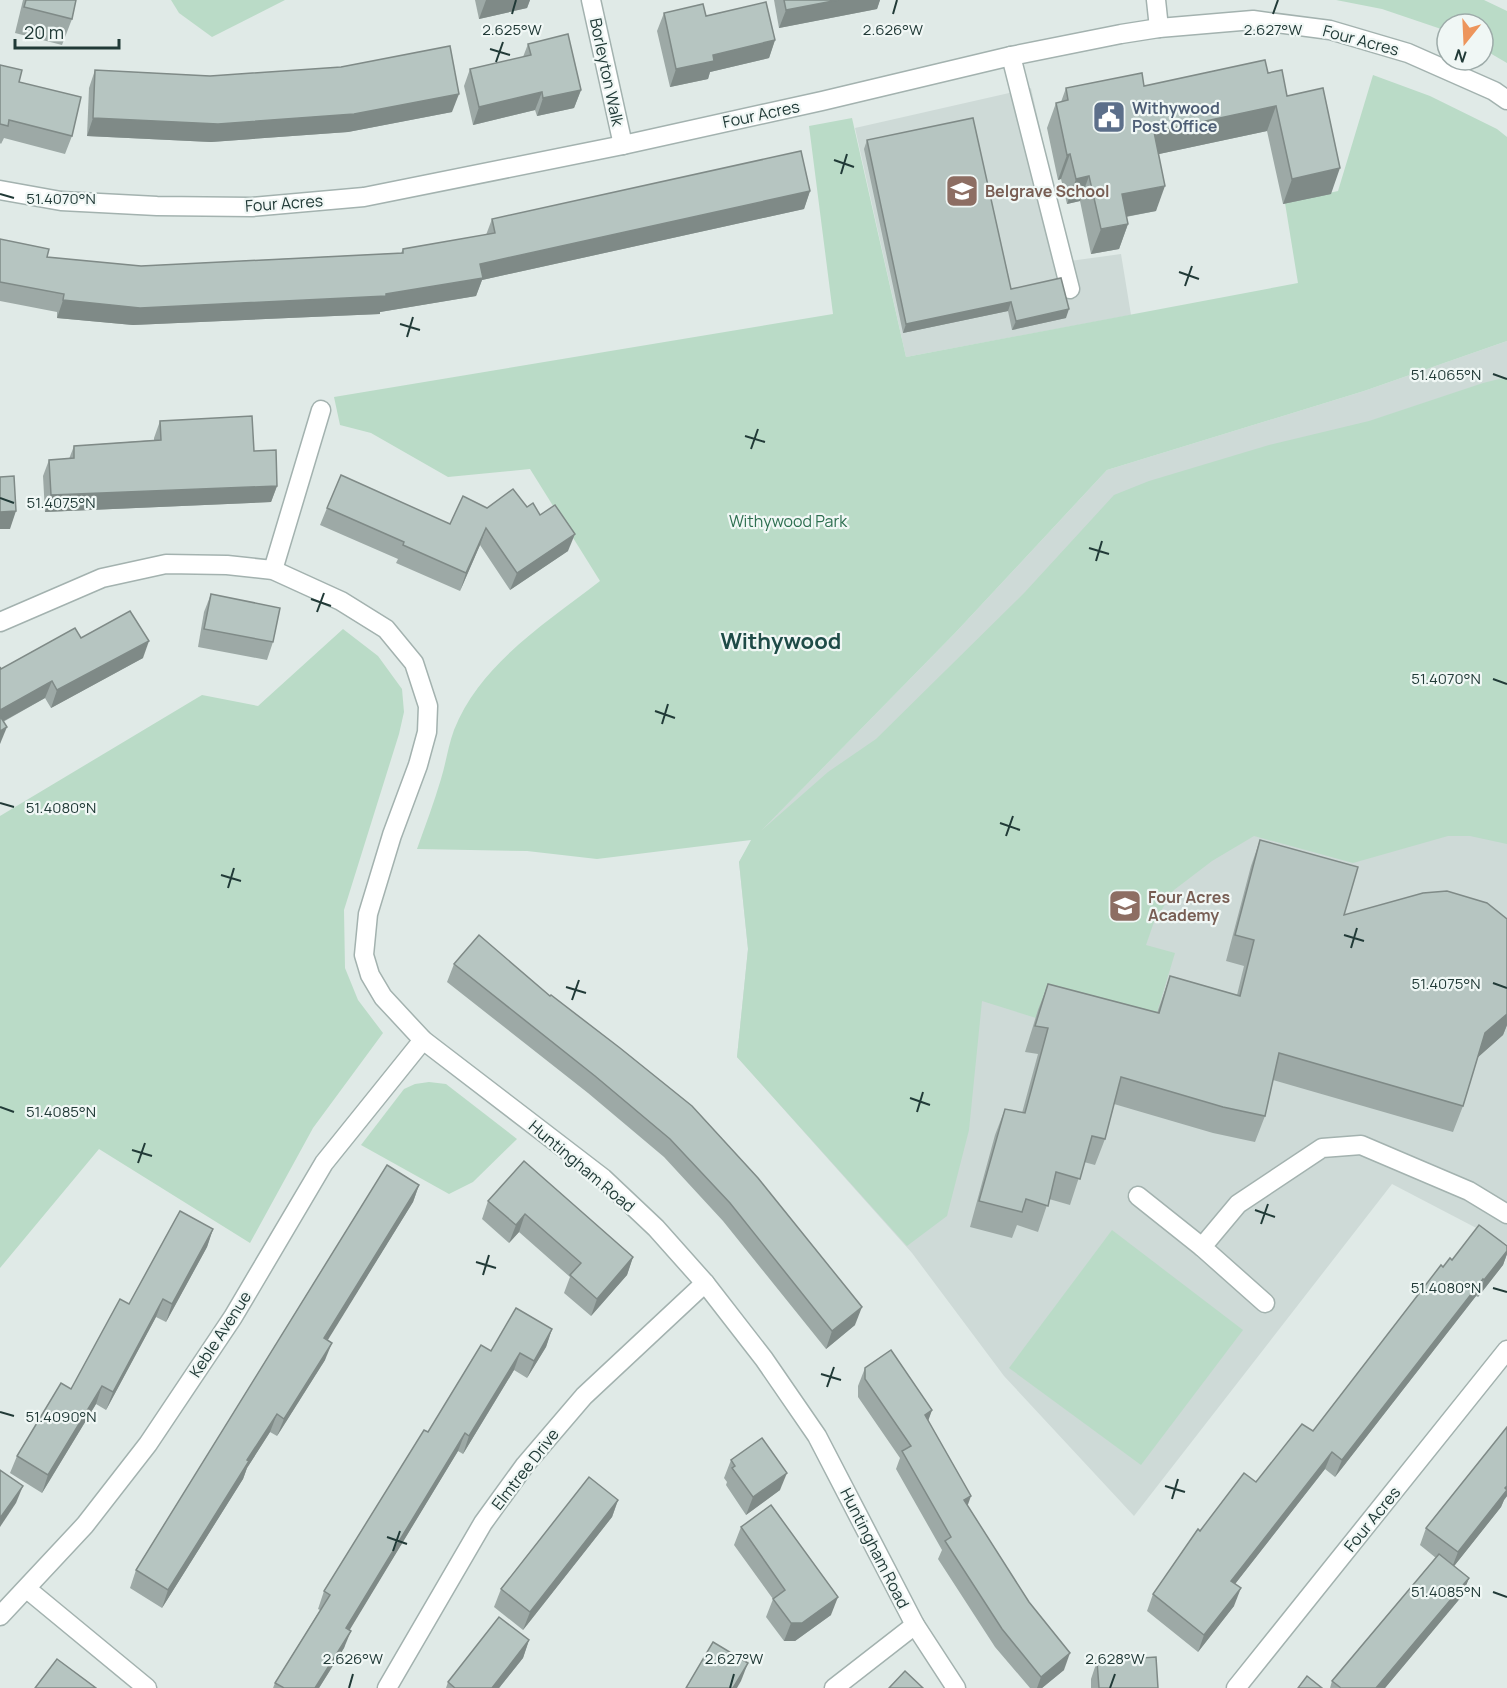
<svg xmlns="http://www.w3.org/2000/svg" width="1507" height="1688" font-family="Manrope,sans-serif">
	<rect width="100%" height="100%" fill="#e0eae7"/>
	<g fill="#cedad7">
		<path d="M1031,88L1070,261L1121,254L1131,315L906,357L855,128Z"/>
		<path d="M1507,341V1244L1392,1184L1134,1516L1004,1376L912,1253L737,1057L748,949L739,862L752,840L956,632L1107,470L1364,391Z"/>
	</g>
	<g fill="#badbc7">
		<path d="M171,0H285L212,37L179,13Z"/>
		<path d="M1336,0H1484L1507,11V63L1483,49V24H1447V31L1382,9Z"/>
		<path d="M1373,75L1430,96L1497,129L1507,137V341L1364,391L1107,470L956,632L761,831L828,772L876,739L1025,592L1114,495L1149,481L1269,445L1369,421L1483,383L1507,377V844L1470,836H1448L1353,863L1254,836L1212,861L1174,890L1154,922L1146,945L1175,953L1149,1039L1038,1010L1036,1018L982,1001L969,1130L947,1216L907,1246L737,1057L748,949L739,862L751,840L597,859L527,851L417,849C425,826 434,803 441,779C446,763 448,746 454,730C480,664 546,623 600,581L530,469L448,477L371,433L340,425L334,397L833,314L809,126L852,118L906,357L1298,283L1285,203L1338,191Z"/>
		<path d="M343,629L378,656L402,689L404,712L399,734L344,910L345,968L358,1000L383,1033L313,1128L250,1243L99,1149L0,1268V816L202,695L258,706Z"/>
		<path d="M429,1082L446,1084L517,1139L473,1182L449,1194L361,1145L404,1089L415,1084Z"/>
		<path d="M1112,1230L1243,1330L1141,1465L1009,1368Z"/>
	</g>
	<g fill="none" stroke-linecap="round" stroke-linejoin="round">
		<g stroke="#a3b2af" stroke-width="21">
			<g id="lane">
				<path d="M1011,56L1070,289"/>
				<path d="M273,570L321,410"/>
				<path d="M1138,1196L1202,1247"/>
				<path d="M1265,1303L1202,1247L1238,1204L1322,1148L1361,1145L1469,1191L1507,1214"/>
			</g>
		</g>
		<g stroke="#a3b2af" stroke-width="21">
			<g id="street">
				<path d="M591,0L623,145"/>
				<path d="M1156,0L1159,28"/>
				<path d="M0,190L61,201L157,206L252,207L364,197L623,145L822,101L1011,56L1121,34L1159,28L1253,20L1330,30L1408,53L1494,91L1507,100"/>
				<path d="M0,622L102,578L166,564L227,565L273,570L341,601L386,629L414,663L428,706L427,732L418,765L392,835L368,914L364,955L370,975L383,997L423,1040L603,1178L656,1228L705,1283L764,1359L817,1436L915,1625L956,1688"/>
				<path d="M27,1589L147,1688"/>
				<path d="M0,1616L85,1525L148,1444L233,1317L324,1163L423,1040"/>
				<path d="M387,1688L483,1523L525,1465L584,1396L705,1283"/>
				<path d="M834,1688L915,1625"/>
				<path d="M1236,1688L1507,1350"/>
			</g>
		</g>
		<use href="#lane" stroke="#fff" stroke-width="18"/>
		<use href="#street" stroke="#fff" stroke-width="18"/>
	</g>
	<g fill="#9da9a6">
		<path d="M23,0H76L72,19L62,45L15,33Z"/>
		<path d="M475,0H530L527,8L479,19Z"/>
		<path d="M774,0H880L877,9L779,28Z"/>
		<path d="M664,13L706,16L775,40L769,58L710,72L708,79L670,87L657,31Z"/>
		<path d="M528,44L581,90L574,108L537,116L535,110L473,125L464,86L470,69L523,57Z"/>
		<path d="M0,65L19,82L72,136L65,154L4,138L1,144L0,143Z"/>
		<path d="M95,70L210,76L452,112L348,132L211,142L87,136L89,88Z"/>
		<path d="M1268,73L1287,96L1331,194L1283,204L1267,131L1159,154L1156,211L1126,217L1128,224L1119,249L1091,254L1080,201L1067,204L1061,179L1058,180L1047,128L1056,103L1061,102L1066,88L1144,86Z"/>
		<path d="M867,140L1011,289L1066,318L1012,330L1008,311L903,333L864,149Z"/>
		<path d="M810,191L804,209L482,280L476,296L380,312V314L133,325L57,318V312L0,301V239L47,257L141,266L401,253L403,249L486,235L492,219Z"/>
		<path d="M160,421L254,451L277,486L271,502L45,512L43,476L49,460L69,459L74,446L154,440V438Z"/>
		<path d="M527,507L540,515L568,551L510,590L480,545L460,591L396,563L398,559L320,525L327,508L450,524L487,508Z"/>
		<path d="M211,594L273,642L267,660L198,647L204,612Z"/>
		<path d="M81,638L143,658L51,708L45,698L3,722L0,744L1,669Z"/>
		<path d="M1260,840L1344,915L1507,919V1025L1503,1035L1478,1057L1463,1106L1453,1132L1273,1080L1265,1116L1255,1142L1213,1133L1114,1104L1105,1139L1095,1165L1084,1162L1070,1205L1049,1199L1038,1232L1017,1225L1012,1238L970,1227L995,1135L1005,1109L1022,1113L1038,1054L1025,1052L1038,1010L1048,984L1157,1013L1170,976L1237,995L1244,966L1226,961L1251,866Z"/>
		<path d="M454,964L758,1178L855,1325L826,1349L723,1221L664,1157L588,1093L447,982Z"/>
		<path d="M524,1161L633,1257L627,1275L591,1316L564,1293L570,1277L519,1232L509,1243L482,1219L488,1201Z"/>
		<path d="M419,1185L413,1202L327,1340L325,1360L277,1436L270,1432L247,1468L243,1479L162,1608L130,1588L136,1570Z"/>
		<path d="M213,1229L207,1247L166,1322L156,1317L106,1410L96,1404L42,1493L10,1473L17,1456L71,1389L129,1304Z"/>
		<path d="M1507,1246V1254L1503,1265L1478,1297L1476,1296L1335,1477L1325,1469L1235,1584L1234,1606L1198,1652L1147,1611L1153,1594L1200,1531L1313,1431L1443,1267L1452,1260Z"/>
		<path d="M552,1329L546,1347L527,1378L514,1370L463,1454L458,1451L349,1630L344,1648L319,1688H273L275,1683L320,1610L318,1609L324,1591L428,1432L491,1351Z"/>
		<path d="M865,1368L932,1410L928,1420L968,1506L1064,1670L1042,1688H1030L995,1647L938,1559L942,1550L896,1469L900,1458L858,1397V1386Z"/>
		<path d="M1507,1427V1496L1504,1500L1501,1507L1454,1566L1469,1578L1462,1596L1385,1688H1330L1332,1681L1436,1558L1420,1545L1426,1528Z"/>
		<path d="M731,1460L780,1490L746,1515L726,1485L727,1482L724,1478Z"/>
		<path d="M618,1500L612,1517L523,1630L494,1607L501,1589Z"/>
		<path d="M741,1527L831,1615L795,1641H784L766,1617L773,1599L734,1545Z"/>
		<path d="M529,1640L523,1658L499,1688H446L448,1682Z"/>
		<path d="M1097,1661L1158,1688H1091V1679Z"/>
	</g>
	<g fill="#7f8a87">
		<path d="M486,0H530L527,8L479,19Z"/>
		<path d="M838,0H880L877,9L779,28L786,10Z"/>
		<path d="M775,40L769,58L710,72L708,79L670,87L676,69L713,55Z"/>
		<path d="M581,90L574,108L537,116L543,98Z"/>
		<path d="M542,92L535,110L473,125L479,107Z"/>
		<path d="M459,94L452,112L348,132L211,142L87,136L93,118Z"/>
		<path d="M1276,106L1267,131L1145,157L1154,132Z"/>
		<path d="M1070,154L1061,179L1058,180L1067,155Z"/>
		<path d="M1340,168L1331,194L1283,204L1292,179Z"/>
		<path d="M1089,176L1080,201L1067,204L1076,179Z"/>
		<path d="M1165,186L1156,211L1113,219L1122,194Z"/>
		<path d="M810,191L804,209L482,280L476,296L380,312V314L133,325L57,318L63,300L386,294L480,264Z"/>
		<path d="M1128,224L1119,249L1091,254L1101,229Z"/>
		<path d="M1011,302L1008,311L903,333L906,324Z"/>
		<path d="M1069,309L1066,318L1012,330L1016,321Z"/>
		<path d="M277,486L271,502L45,512L51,495Z"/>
		<path d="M16,511L10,529H0V512Z"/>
		<path d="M486,528L480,545L460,591L466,573Z"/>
		<path d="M575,534L568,551L510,590L517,573Z"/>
		<path d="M149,641L143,658L51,708L57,690Z"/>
		<path d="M52,681L45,698L0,723V710Z"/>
		<path d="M7,727L0,744V731Z"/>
		<path d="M1507,1014V1025L1503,1035L1476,1059L1485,1033Z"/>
		<path d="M419,1185L413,1202L318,1356L324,1338Z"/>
		<path d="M525,1214L519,1232L509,1243L516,1225Z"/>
		<path d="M213,1229L207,1247L166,1322L172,1304Z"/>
		<path d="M1507,1251V1254L1503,1265L1478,1297L1484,1280Z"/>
		<path d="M633,1257L627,1275L591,1316L597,1299Z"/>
		<path d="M1483,1279L1476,1296L1335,1477L1342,1460Z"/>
		<path d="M163,1299L156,1317L106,1410L113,1392Z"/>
		<path d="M862,1307L855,1325L826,1349L832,1331Z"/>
		<path d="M552,1329L546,1347L527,1378L534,1361Z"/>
		<path d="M332,1343L325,1360L277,1436L284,1419Z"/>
		<path d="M520,1353L514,1370L463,1454L469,1436Z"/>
		<path d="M102,1386L96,1404L42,1493L48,1475Z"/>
		<path d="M932,1410L926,1427L925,1415Z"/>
		<path d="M277,1414L270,1432L247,1468L243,1479L162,1608L168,1590L247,1460Z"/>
		<path d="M465,1433L458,1451L340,1646L346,1628Z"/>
		<path d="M1332,1452L1325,1469L1224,1598L1231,1581Z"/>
		<path d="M787,1473L780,1490L746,1515L753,1497Z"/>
		<path d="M23,1486L16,1503L0,1527V1518Z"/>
		<path d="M1507,1486V1496L1504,1500L1501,1507L1451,1570L1458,1552Z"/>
		<path d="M971,1496L965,1513L964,1500Z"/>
		<path d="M618,1500L612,1517L523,1630L530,1612Z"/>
		<path d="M1469,1578L1462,1596L1385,1688H1376Z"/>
		<path d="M1241,1588L1234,1606L1198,1652L1204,1635Z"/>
		<path d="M838,1597L831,1615L795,1641H784L791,1623Z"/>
		<path d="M351,1631L344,1648L319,1688H315Z"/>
		<path d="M529,1640L523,1658L499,1688H492Z"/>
		<path d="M1070,1653L1064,1670L1042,1688H1037L1041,1677Z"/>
		<path d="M748,1663L741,1681L737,1688H733Z"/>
	</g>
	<g fill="#b6c5c1" stroke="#7f8a87" stroke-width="1.5">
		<path d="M26,0H76L72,19L24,7Z"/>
		<path d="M784,0H838L786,10Z"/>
		<path d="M766,2L775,40L713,55L714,61L676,69L664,13L703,4L706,16Z"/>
		<path d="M568,34L581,90L543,98L542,92L479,107L470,69L531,55L528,44Z"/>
		<path d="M450,46L459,94L354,114L218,124L93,118L95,70L210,76L341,67Z"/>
		<path d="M1265,60L1268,73L1282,70L1287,96L1323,88L1340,168L1292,179L1276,106L1154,132L1165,186L1122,194L1128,224L1101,229L1089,176L1076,179L1070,154L1067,155L1056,103L1068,100L1066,88L1142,73L1144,86Z"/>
		<path d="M0,65L22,70L19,82L81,97L72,136L9,120L8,126L0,124Z"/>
		<path d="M973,118L1011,289L1061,278L1069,309L1016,321L1011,302L906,324L867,140Z"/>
		<path d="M801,151L810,191L480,264L483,278L386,294V296L140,308L63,300L64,294L0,282V239L49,249L47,257L141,266L403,253V249L495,233L492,219Z"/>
		<path d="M252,416L254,451L276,450L277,486L51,495L49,460L74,458V446L161,440L160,421Z"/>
		<path d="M341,475L450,524L463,496L487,508L513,489L527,507L533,503L540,515L555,505L575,534L517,573L486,528L466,573L403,545L404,542L327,508Z"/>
		<path d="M14,476L16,511L0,512V477Z"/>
		<path d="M211,594L280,608L273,642L204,629Z"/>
		<path d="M130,611L149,641L57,690L52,681L0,710V667L1,669L75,628L81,638Z"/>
		<path d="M0,716L7,727L0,731Z"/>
		<path d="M1260,840L1358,867L1344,915L1423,893L1447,891L1487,903L1507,919V1014L1485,1033L1463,1106L1279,1053L1265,1116L1223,1107L1121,1077L1105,1139L1092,1136L1080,1179L1056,1172L1048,1206L1026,1199L1022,1212L979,1201L1005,1109L1025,1113L1048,1028L1035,1026L1048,984L1159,1013L1170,976L1240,996L1254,940L1235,935Z"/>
		<path d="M479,935L550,996L551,995L620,1048L692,1106L758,1178L862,1307L832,1331L730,1203L670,1139L595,1076L454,964Z"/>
		<path d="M524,1161L633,1257L597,1299L570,1275L581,1263L525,1214L516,1225L488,1201Z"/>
		<path d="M387,1165L419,1185L324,1338L332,1343L284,1419L277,1414L247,1460L249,1461L168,1590L136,1570Z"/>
		<path d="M180,1211L213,1229L172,1304L163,1299L113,1392L102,1386L48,1475L17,1456L61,1383L71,1389L120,1299L129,1304Z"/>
		<path d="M1479,1225L1507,1246V1251L1484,1280L1483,1279L1342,1460L1332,1452L1231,1581L1241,1588L1204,1635L1153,1594L1198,1529L1200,1531L1244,1473L1256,1482L1302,1424L1313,1431L1441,1265L1443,1267L1450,1258L1452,1260Z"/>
		<path d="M516,1308L552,1329L534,1361L520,1353L469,1436L465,1433L346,1628L351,1631L315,1688H284L275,1683L330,1595L324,1591L424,1430L428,1432L481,1345L491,1351Z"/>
		<path d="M891,1350L932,1410L925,1415L971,1496L964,1500L1029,1602L1070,1653L1041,1677L1002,1629L945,1541L951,1537L902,1451L911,1446L865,1379V1368Z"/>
		<path d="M1507,1427V1486L1505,1488L1507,1490L1458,1552L1426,1528Z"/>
		<path d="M762,1438L787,1473L753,1497L732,1468L735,1466L731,1460Z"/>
		<path d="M0,1470L23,1486L0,1518Z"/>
		<path d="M589,1477L618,1500L530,1612L501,1589Z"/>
		<path d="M771,1505L838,1597L802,1623H791L773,1599L785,1590L741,1527Z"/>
		<path d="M1439,1554L1469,1578L1376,1688H1341L1332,1681Z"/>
		<path d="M499,1617L529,1640L492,1688H455L448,1682Z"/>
		<path d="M713,1642L748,1663L733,1688H686Z"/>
		<path d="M1156,1657L1158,1688H1099L1097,1661Z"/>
		<path d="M57,1659L96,1688H35Z"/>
		<path d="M905,1671L923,1688H889Z"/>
		<path d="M1307,1676L1322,1688H1298Z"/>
	</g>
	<path fill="none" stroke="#213a37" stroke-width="2" d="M512,14L516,0M893,14L897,0M1273,14L1278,0M490,49L510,55M496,62L503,42M834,160L854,167M841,174L847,154M0,194L14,198M1179,272L1199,279M1185,286L1192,266M400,324L420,330M407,337L413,317M1493,374L1507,379M745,436L765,442M751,449L758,429M0,498L14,503M1089,548L1109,554M1096,561L1102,541M311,599L331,606M317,612L324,593M1493,679L1507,684M655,711L675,718M662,724L668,704M0,803L14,807M1000,823L1020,830M1006,836L1013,816M221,875L241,881M228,888L234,868M1344,935L1364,941M1351,948L1357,928M1493,983L1507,988M566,987L586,993M572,1000L579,980M910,1098L930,1105M0,1107L14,1112M917,1112L923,1092M132,1150L152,1156M138,1163L145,1143M1255,1210L1275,1217M1261,1224L1268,1204M476,1262L496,1268M483,1275L489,1255M1493,1288L1507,1292M821,1374L841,1380M827,1387L834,1367M0,1412L14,1416M1165,1486L1185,1492M1172,1499L1178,1479M387,1537L407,1544M393,1551L400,1531M1493,1592L1507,1597M349,1688L353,1674M730,1688L734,1674M1110,1688L1115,1674"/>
	<defs>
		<g id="civic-square" transform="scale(1.725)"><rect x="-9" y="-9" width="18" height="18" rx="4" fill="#5c6f8a" stroke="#f0f7f5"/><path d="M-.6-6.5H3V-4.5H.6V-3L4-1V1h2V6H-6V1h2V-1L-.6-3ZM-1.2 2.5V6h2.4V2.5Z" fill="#fff"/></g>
		<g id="school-square" transform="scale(1.725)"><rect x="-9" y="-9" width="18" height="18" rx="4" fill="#8d6e63" stroke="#f0f7f5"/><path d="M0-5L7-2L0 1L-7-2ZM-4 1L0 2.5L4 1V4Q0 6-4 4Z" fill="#fff"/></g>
	</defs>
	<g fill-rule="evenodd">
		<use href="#civic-square" x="1109" y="117"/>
		<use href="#school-square" x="962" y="191"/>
		<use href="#school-square" x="1125" y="906"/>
	</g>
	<g text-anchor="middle" stroke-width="4.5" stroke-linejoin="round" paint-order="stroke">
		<g font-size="16" fill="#213a37" stroke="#f0f7f5">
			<text transform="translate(1361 40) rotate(15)" y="6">Four Acres</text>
			<text transform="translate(607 72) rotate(78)" y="6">Borleyton Walk</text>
			<text transform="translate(761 114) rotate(-12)" y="6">Four Acres</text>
			<text transform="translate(284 203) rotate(-4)" y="6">Four Acres</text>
			<text transform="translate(582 1166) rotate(40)" y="6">Huntingham Road</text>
			<text transform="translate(220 1334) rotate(-57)" y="6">Keble Avenue</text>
			<text transform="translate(525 1469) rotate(-52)" y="6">Elmtree Drive</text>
			<text transform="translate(1372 1519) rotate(-51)" y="6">Four Acres</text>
			<text transform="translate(875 1548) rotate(63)" y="6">Huntingham Road</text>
		</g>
		<g font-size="16" font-weight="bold" fill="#4e5e75" stroke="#f0f7f5" text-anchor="start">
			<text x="1132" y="114">Withywood<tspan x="1132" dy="18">Post Office</tspan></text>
		</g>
		<g font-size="16" font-weight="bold" fill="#785e54" stroke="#f0f7f5" text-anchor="start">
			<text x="985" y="197">Belgrave School</text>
			<text x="1148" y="903">Four Acres<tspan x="1148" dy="18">Academy</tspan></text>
		</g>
		<g font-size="16" fill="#2d6f50" stroke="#f0f7f5">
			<text x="788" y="527">Withywood Park</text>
		</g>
		<g font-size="22" font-weight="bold" fill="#1e4b47" stroke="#f0f7f5">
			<text x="781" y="649">Withywood</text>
		</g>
	</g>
	<g font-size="15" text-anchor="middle" fill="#213a37" stroke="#f0f7f5" stroke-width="4.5" stroke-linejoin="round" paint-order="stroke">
		<text x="512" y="35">2.625°W</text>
		<text x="893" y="35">2.626°W</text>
		<text x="1273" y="35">2.627°W</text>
		<text x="61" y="204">51.4070°N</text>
		<text x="1446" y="380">51.4065°N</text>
		<text x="61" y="508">51.4075°N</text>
		<text x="1446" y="684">51.4070°N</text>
		<text x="61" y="813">51.4080°N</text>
		<text x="1446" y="989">51.4075°N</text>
		<text x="61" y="1117">51.4085°N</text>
		<text x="1446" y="1293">51.4080°N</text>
		<text x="61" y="1422">51.4090°N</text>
		<text x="1446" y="1597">51.4085°N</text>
		<text x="353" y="1664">2.626°W</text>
		<text x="734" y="1664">2.627°W</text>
		<text x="1115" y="1664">2.628°W</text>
	</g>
	<g transform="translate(1465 42) rotate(198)"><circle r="28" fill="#f0f7f5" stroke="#9daba9" stroke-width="1.5"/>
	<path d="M0-4.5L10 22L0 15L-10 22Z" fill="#ed955c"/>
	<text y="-9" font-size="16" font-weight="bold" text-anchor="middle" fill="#213a37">N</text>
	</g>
	<path d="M15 39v9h104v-9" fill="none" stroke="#213a37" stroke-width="3"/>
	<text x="24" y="39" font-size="18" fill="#213a37" stroke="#f0f7f5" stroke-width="4.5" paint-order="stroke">20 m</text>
</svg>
